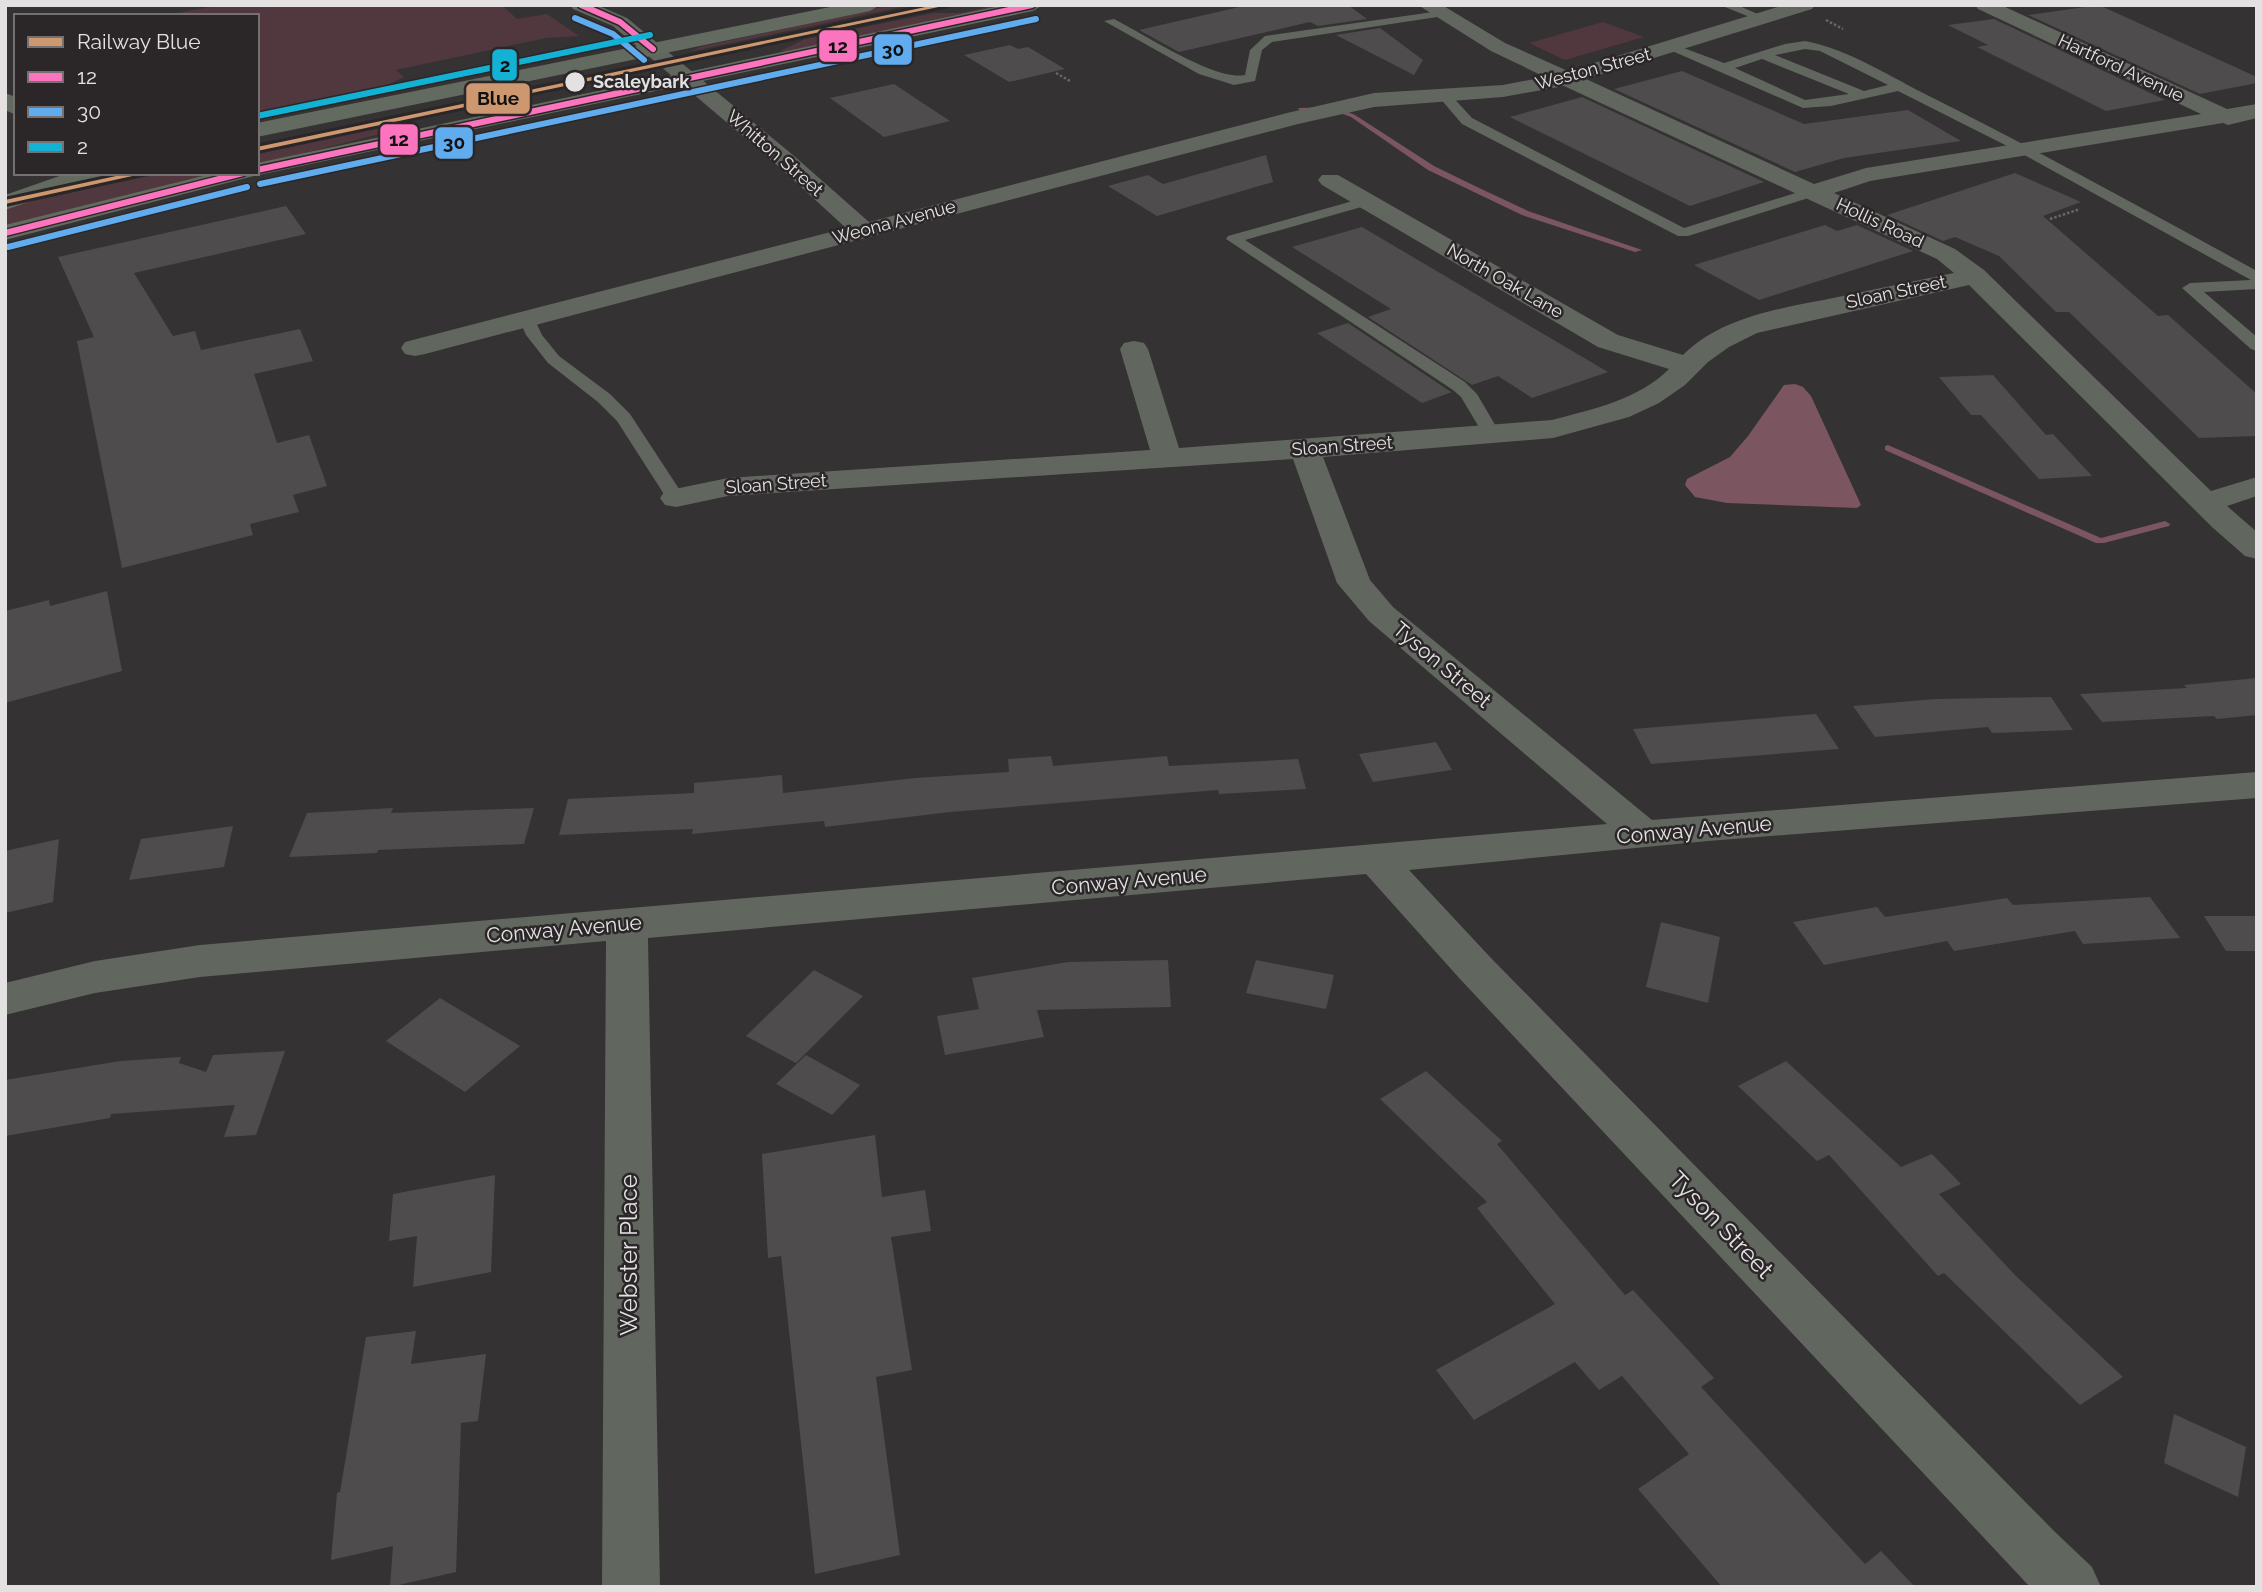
<svg xmlns="http://www.w3.org/2000/svg" width="2262" height="1592" font-family="Raleway,sans-serif">
	<rect width="100%" height="100%" fill="#343233"/>
	<g fill="#51373e">
		<path d="M220,5H502L517,19L547,14L579,36L546,38L396,70L404,77L379,89L257,115V16H160Z"/>
		<path d="M891,5H911L689,52L700,47Z"/>
		<path d="M997,5H1012L784,52L780,51L805,39L934,13H960Z"/>
		<path d="M1603,22L1644,37L1565,60L1529,43Z"/>
		<path d="M380,128L384,133L257,165V154Z"/>
		<path d="M164,173H222L5,226V210L29,201Z"/>
	</g>
	<path fill="#7b5660" d="M1795,384L1803,387L1811,396L1861,505L1857,508L1727,503L1695,497L1685,485L1687,479L1730,457L1748,436L1784,385Z"/>
	<g fill="none" stroke-linecap="round" stroke-linejoin="round">
		<g fill="#7b5660" fill-rule="evenodd">
			<path d="M1299,108L1336,107L1355,115L1434,166L1475,186L1528,211L1642,250L1635,252L1522,215L1428,170L1351,117L1335,111H1301L1298,109Z"/>
			<path d="M1888,445L2101,538L2165,521L2170,524L2169,526L2104,543H2096L1885,450V446Z"/>
		</g>
	</g>
	<g fill="#4e4c4d">
		<path d="M1248,5H1348L1367,19L1318,26L1310,22L1179,52L1139,30Z"/>
		<path d="M2099,5L2257,77V83L2200,94L2028,15Z"/>
		<path d="M1994,19L2165,100L2106,111L1977,47L1988,45L1948,25Z"/>
		<path d="M1380,28L1423,60L1414,75L1336,35Z"/>
		<path d="M1010,45L1018,49L1028,47L1065,69L1009,82L964,55Z"/>
		<path d="M1682,71L1804,124L1908,110L1961,141L1844,158L1795,172L1614,89Z"/>
		<path d="M894,84L950,121L884,137L830,98Z"/>
		<path d="M1582,97L1764,182L1690,206L1510,117Z"/>
		<path d="M1266,155L1273,182L1157,216L1108,186L1148,175L1163,184Z"/>
		<path d="M2015,173L2081,202L2043,216L2158,316L2168,315L2257,394V436L2199,438L2069,312H2056L1999,256L1955,237L1943,241L1887,215Z"/>
		<path d="M286,206L306,234L134,273L173,336L195,331L201,350L300,329L313,361L254,374L277,443L309,435L327,486L293,495L299,512L250,524L253,535L122,568L77,341L94,337L58,257Z"/>
		<path d="M1825,225L1837,231L1857,225L1913,251L1759,300L1694,265Z"/>
		<path d="M1362,227L1608,372L1532,398L1498,376L1472,385L1368,317L1391,309L1292,247Z"/>
		<path d="M1348,323L1451,392H1452L1422,403L1317,333Z"/>
		<path d="M1993,375L2046,435L2053,434L2092,476L2039,479L1981,415H1971L1939,377Z"/>
		<path d="M107,591L122,671L5,703V611L49,600L50,606Z"/>
		<path d="M2257,678V715L2217,719L2214,716L2102,722L2080,694L2187,688L2184,685Z"/>
		<path d="M2051,697L2073,730L1992,733L1988,727L1875,737L1853,706L1935,699Z"/>
		<path d="M1816,714L1839,749L1651,764L1633,729Z"/>
		<path d="M1436,742L1452,770L1373,782L1359,754Z"/>
		<path d="M1051,756L1053,766L1167,756L1169,766L1298,759L1306,789L1219,794L1218,790L950,812L825,827L824,821L692,834L693,829L559,835L568,799L694,793V783L782,775L783,793L915,778L1009,772L1008,759Z"/>
		<path d="M393,808L391,813L534,808L524,844L378,850L377,853L289,857L307,813Z"/>
		<path d="M233,826L224,867L129,880L141,839Z"/>
		<path d="M59,839L53,902L5,913V851Z"/>
		<path d="M2150,897L2180,938L2083,944L2075,931L1954,951L1947,941L1824,965L1793,922L1877,907L1885,917L2007,898L2013,905Z"/>
		<path d="M2204,916H2257V951H2226Z"/>
		<path d="M1661,922L1720,937L1708,1003L1646,987Z"/>
		<path d="M1168,960L1171,1007L1037,1010L1044,1037L945,1055L937,1016L979,1009L972,978L1068,962Z"/>
		<path d="M1256,960L1334,975L1326,1009L1246,993Z"/>
		<path d="M814,970L863,996L796,1063L746,1036Z"/>
		<path d="M440,998L520,1046L465,1092L386,1041Z"/>
		<path d="M285,1051L256,1135L224,1137L235,1105L111,1114L110,1118L5,1136V1080L120,1061L181,1057L179,1063L206,1072L213,1055Z"/>
		<path d="M806,1055L860,1085L832,1115L776,1084Z"/>
		<path d="M1786,1061L1901,1167L1932,1154L1961,1184L1939,1194L2016,1276L2123,1377L2080,1405L1944,1273L1938,1276L1829,1155L1817,1161L1738,1086Z"/>
		<path d="M1426,1071L1502,1141L1497,1144L1625,1295L1633,1290L1714,1378L1701,1387L1865,1564L1881,1551L1915,1587H1722L1638,1489L1689,1454L1622,1376L1599,1390L1575,1362L1474,1420L1436,1370L1555,1304L1477,1208L1487,1202L1380,1099Z"/>
		<path d="M875,1135L882,1197L925,1190L931,1231L891,1237L912,1370L876,1377L900,1555L815,1574L781,1256L768,1258L762,1154Z"/>
		<path d="M495,1175L491,1272L413,1287L417,1236L389,1241L393,1194Z"/>
		<path d="M416,1331L411,1364L486,1354L478,1421L461,1423L456,1572L390,1587L393,1546L331,1560L337,1493L340,1492L366,1337Z"/>
		<path d="M2174,1414L2246,1447L2238,1497L2164,1463Z"/>
	</g>
	<g fill="none" stroke-linecap="round" stroke-linejoin="round">
		<g stroke="#676965" stroke-width="2.5" stroke-dasharray="2.5 2" stroke-linecap="butt">
			<path d="M1826,20L1843,29"/>
			<path d="M1056,73L1070,81"/>
			<path d="M2050,219L2080,209"/>
		</g>
		<g fill="#61665f" fill-rule="evenodd">
			<path d="M1720,5H1737L1767,18L1757,20Z"/>
			<path d="M1440,11L1444,12V16L1272,42L1262,50L1255,81L1234,85L1199,74L1104,21L1114,19C1144,34 1214,81 1245,75L1250,50L1265,36Z"/>
			<path d="M1805,41C1849,49 1892,78 1931,97C2041,152 2149,212 2257,271V289L2204,292L2257,337V351L2251,349L2182,288L2190,283L2251,280L2017,151L1898,91L1831,106L1803,108L1663,47L1673,44L1724,63L1785,44ZM1805,49L1820,51L1888,85L1864,91L1775,55ZM1762,59L1849,94L1805,100L1735,68Z"/>
			<path d="M1445,93L1450,94L1472,118L1684,228L1808,189H1818L1820,192L1818,195L1688,236H1678L1462,124L1439,97Z"/>
			<path d="M1367,197L1374,201L1372,204L1245,240L1465,382L1477,394L1501,435L1498,439H1486L1461,397L1453,390L1226,239L1228,236Z"/>
			<path d="M527,314L533,316L542,335L559,356L610,394L630,414L685,498L683,502H669L617,421L598,402L548,363L526,335L519,319Z"/>
		</g>
		<path fill="#61665f" fill-rule="evenodd" d="M570,5H597L627,18L793,155L869,222L1287,113L1374,93L1503,85L1545,77L1491,51L1418,5H1442L1505,43L1568,71L1784,5H1815L1812,9L1586,79L1814,184L1866,168L2201,114L1978,9L1975,5H2001L2227,109L2257,104V118L2228,125L2223,123L1870,181L1834,193L1955,249L1984,270L2211,491L2257,477V496L2227,506L2257,532V559L2245,556L2212,527L1969,285L1757,333L1729,347L1708,362L1685,385L1659,403L1629,417L1553,438L1323,457L1370,580L1393,607L1652,820L2257,772V798L1708,841L1409,870L1490,957L2054,1531L2092,1567L2101,1587H2030L1460,979L1366,874L648,938L660,1587H602L606,941L200,977L95,993L5,1015V983L95,961L200,945L1607,824L1369,621L1337,583L1293,459L728,496L676,507L665,505L660,498L665,491L728,478L1150,450L1120,349L1124,343L1134,341L1144,343L1148,349L1179,448L1552,420C1593,409 1638,400 1669,369L1598,347L1322,185L1318,180L1322,175H1338L1618,335L1683,355C1723,315 1785,308 1838,297C1876,289 1915,281 1954,273L1937,259L1564,86L1503,97L1374,107L1298,124L425,354L415,356L405,354L401,348L405,342L846,228L777,165L613,26L573,9Z"/>
		<g fill="#636a5f" fill-rule="evenodd">
			<path d="M840,5H880L870,11L257,137V123Z"/>
			<path d="M1004,5H1043L1033,11L254,176L5,240V225L215,173H257V163Z"/>
			<path d="M5,93L16,97V115L5,110Z"/>
			<path d="M68,173H104L100,178L5,210V195Z"/>
		</g>
		<g stroke="#2b2728" stroke-width="9">
			<g id="bus-1">
				<path d="M581,5L620,22L653,49"/>
				<path d="M257,170L1032,5"/>
				<path d="M5,233L243,173"/>
			</g>
		</g>
		<g stroke="#2b2728" stroke-width="9">
			<g id="bus-2">
				<path d="M575,18L613,34L644,60"/>
				<path d="M260,184L1036,19"/>
				<path d="M8,247L247,187"/>
			</g>
		</g>
		<g stroke="#2b2728" stroke-width="9">
			<path id="bus-3" d="M257,116L650,35"/>
		</g>
		<use href="#bus-1" stroke="#fc73be" stroke-width="6"/>
		<use href="#bus-2" stroke="#60acee" stroke-width="6"/>
		<use href="#bus-3" stroke="#13b2d5" stroke-width="6"/>
		<g stroke="#2b2728" stroke-width="6">
			<g id="rail-1">
				<path d="M935,5H948L257,151V147Z"/>
				<path d="M130,173H146L5,204V200Z"/>
			</g>
		</g>
		<use href="#rail-1" fill="#cd976f" fill-rule="evenodd"/>
	</g>
	<circle fill="#e4e1e2" stroke="#2b2728" stroke-width="2.5" cx="575" cy="82" r="11"/>
	<g text-anchor="middle" stroke-width="5" stroke-linejoin="round" paint-order="stroke">
		<g font-size="18" fill="#e4e1e2" stroke="#2b2728">
			<text transform="translate(2121 68) rotate(25)" y="6">Hartford Avenue</text>
			<text transform="translate(1593 69) rotate(-15)" y="6">Weston Street</text>
			<text transform="translate(775 153) rotate(41)" y="6">Whitton Street</text>
			<text transform="translate(894 222) rotate(-15)" y="6">Weona Avenue</text>
			<text transform="translate(1880 223) rotate(25)" y="6">Hollis Road</text>
			<text transform="translate(1505 281) rotate(30)" y="6">North Oak Lane</text>
			<text transform="translate(1896 292) rotate(-12)" y="6">Sloan Street</text>
			<text transform="translate(1342 446) rotate(-4)" y="6">Sloan Street</text>
			<text transform="translate(776 484) rotate(-4)" y="6">Sloan Street</text>
		</g>
		<g font-size="18" font-weight="bold" fill="#e4e1e2" stroke="#2b2728" text-anchor="start">
			<text x="593" y="88">Scaleybark</text>
		</g>
		<g font-size="21" fill="#e4e1e2" stroke="#2b2728">
			<text transform="translate(1442 665) rotate(40)" y="7">Tyson Street</text>
			<text transform="translate(1694 830) rotate(-5)" y="7">Conway Avenue</text>
			<text transform="translate(1129 881) rotate(-5)" y="7">Conway Avenue</text>
			<text transform="translate(564 929) rotate(-5)" y="7">Conway Avenue</text>
		</g>
		<g font-size="24" fill="#e4e1e2" stroke="#2b2728">
			<text transform="translate(1721 1225) rotate(46)" y="8">Tyson Street</text>
			<text transform="translate(629 1255) rotate(-90)" y="8">Webster Place</text>
		</g>
	</g>
	<g stroke="#2b2728" stroke-width="2.5">
		<rect x="818" y="29" width="40" height="34" rx="7" fill="#fc73be"/>
		<rect x="873" y="33" width="40" height="33" rx="7" fill="#60acee"/>
		<rect x="491" y="48" width="27" height="34" rx="7" fill="#13b2d5"/>
		<rect x="465" y="82" width="66" height="33" rx="7" fill="#cd976f"/>
		<rect x="379" y="123" width="40" height="33" rx="7" fill="#fc73be"/>
		<rect x="434" y="126" width="40" height="34" rx="7" fill="#60acee"/>
	</g>
	<g font-size="19" text-anchor="middle" font-weight="bold" fill="#111">
		<text x="838" y="53">12</text>
		<text x="893" y="56">30</text>
		<text x="505" y="72">2</text>
		<text x="498" y="105">Blue</text>
		<text x="399" y="146">12</text>
		<text x="454" y="149">30</text>
	</g>
	<rect width="2262" height="1592" fill="none" stroke="#e4e1e2" stroke-width="14"/>
	<rect x="14" y="14" width="245" height="161" fill="#2b2728" stroke="#757172" stroke-width="2"/>
	<rect x="28" y="37" width="35" height="10" fill="#cd976f" stroke="#757172" stroke-width="2"/>
	<text x="77" y="49" font-size="21" fill="#e4e1e2">Railway Blue</text>
	<rect x="28" y="72" width="35" height="10" fill="#fc73be" stroke="#757172" stroke-width="2"/>
	<text x="77" y="84" font-size="21" fill="#e4e1e2">12</text>
	<rect x="28" y="107" width="35" height="10" fill="#60acee" stroke="#757172" stroke-width="2"/>
	<text x="77" y="119" font-size="21" fill="#e4e1e2">30</text>
	<rect x="28" y="142" width="35" height="10" fill="#13b2d5" stroke="#757172" stroke-width="2"/>
	<text x="77" y="154" font-size="21" fill="#e4e1e2">2</text>
</svg>
